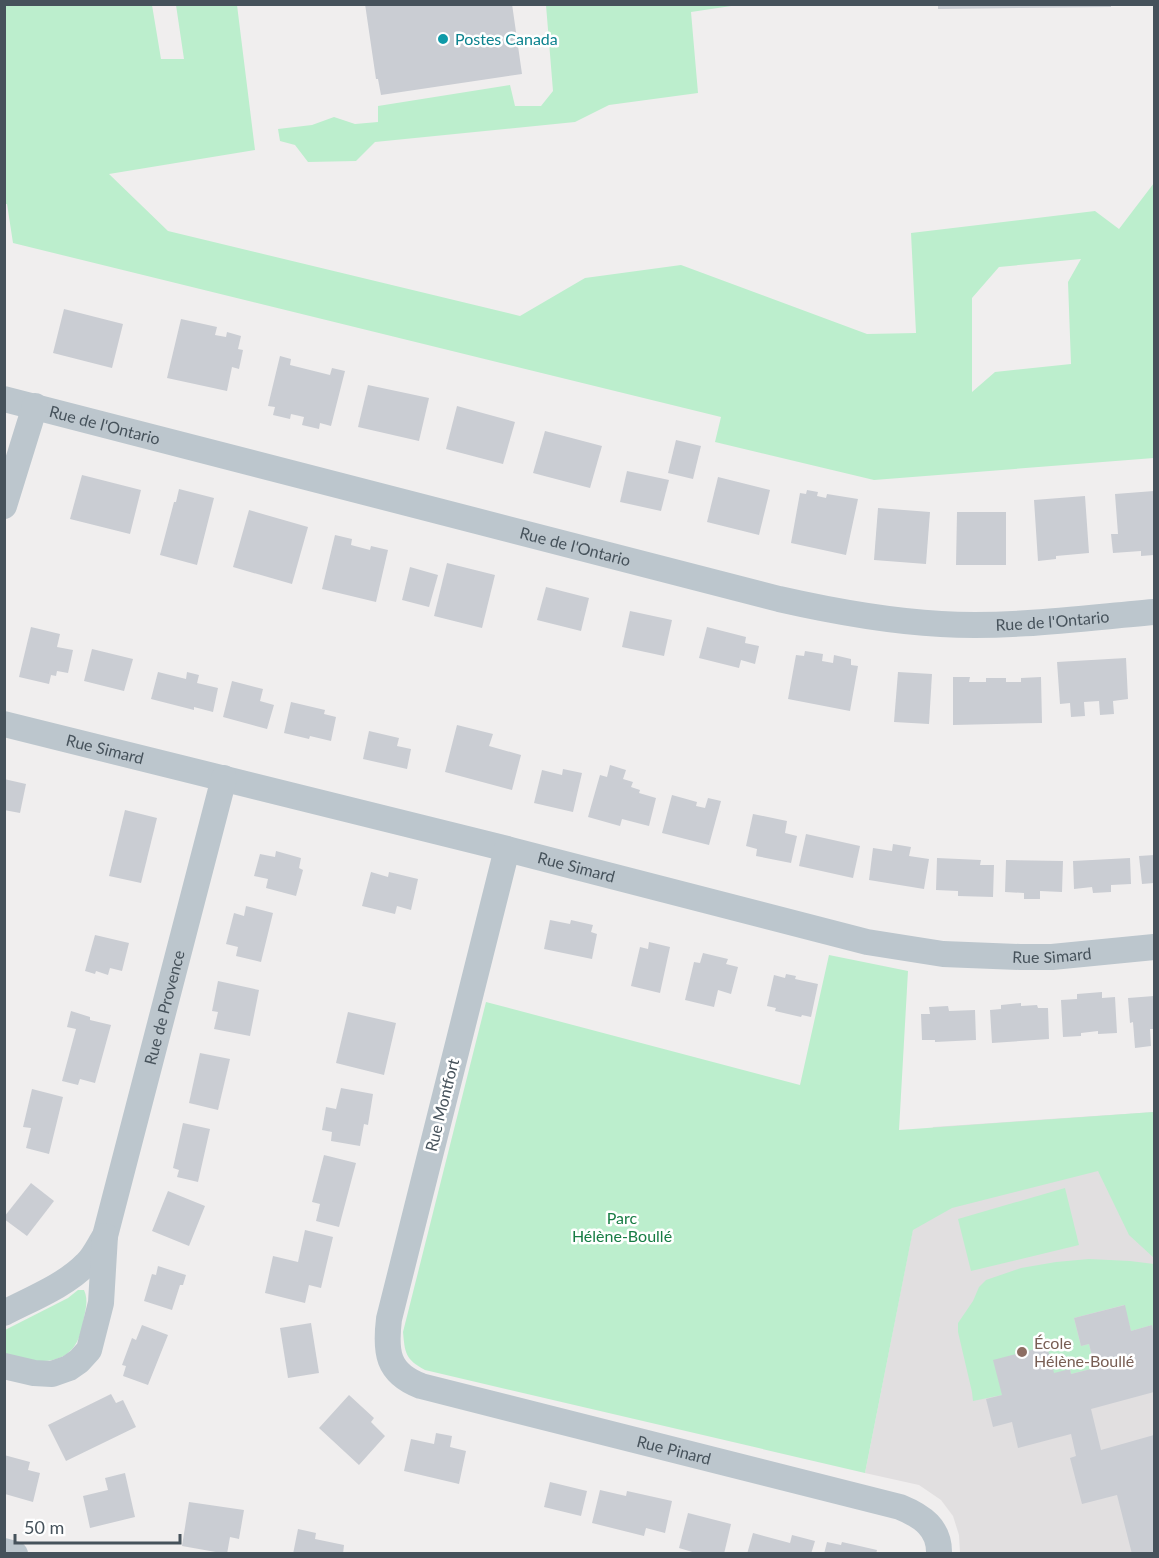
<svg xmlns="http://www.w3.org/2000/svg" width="1159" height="1558" font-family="Lato,sans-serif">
	<rect width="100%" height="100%" fill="#f0eeee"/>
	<path fill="#e1dfe0" d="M1154,1112V1553H960L959,1535L953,1516L941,1500L919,1485L865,1473L933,1127Z"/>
	<g fill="#bceecd" fill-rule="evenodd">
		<path d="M4,5H152L161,59H184L176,5H237L255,150L109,174L168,231L520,316L585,278L681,265L867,334L916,333L911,233L1095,211L1119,229L1154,183V458L874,480L715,442L721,417L13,243L7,204H4ZM1081,259L1068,282L1071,364L995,372L972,392V298L999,267Z"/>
		<path d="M546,5H738L691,12L698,93L609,105L575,122L375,142L356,161L308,162L295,145L280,141L278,129L312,125L334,117L355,124L378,122V106L510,85L515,106H541L553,91Z"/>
		<path d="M829,955L908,971L899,1130L1154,1112V1258L1129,1235L1098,1171L952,1208L913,1230L865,1473L425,1370C405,1359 405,1353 403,1332L486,1002L800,1085Z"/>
		<path d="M1065,1188L1079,1245L971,1271L958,1219Z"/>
		<path d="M1089,1259L1130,1261L1154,1264V1336L1152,1325L1131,1331L1124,1305L1074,1318L1081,1346L1089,1344L1095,1368L1071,1374L1070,1369L1002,1395L973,1401L972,1392L958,1332V1323L973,1301L979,1287L986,1280L1021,1268L1056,1262Z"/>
		<path d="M78,1290H84C89,1301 85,1311 83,1323C75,1369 41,1363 5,1357V1330L68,1298Z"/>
	</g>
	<g fill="#cacdd3">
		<path d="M365,4H512L522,74L381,95L378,79H376Z"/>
		<path d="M938,4H1111V7L938,9Z"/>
		<path d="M64,309L123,324L112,368L53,353Z"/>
		<path d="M181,319L217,327L215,335L226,337L227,332L241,336L238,349L243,350L239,369L232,367L227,391L167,378Z"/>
		<path d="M280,356L291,359L290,365L330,375L332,368L345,371L331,426L320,423L319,429L302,425L304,417L291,414L290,419L273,415L275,407L268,406Z"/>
		<path d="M368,385L429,398L419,441L358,427Z"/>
		<path d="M457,406L515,422L503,464L446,449Z"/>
		<path d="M545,431L602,446L590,488L533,473Z"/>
		<path d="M676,440L701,446L693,479L668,473Z"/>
		<path d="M627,471L669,480L661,511L620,502Z"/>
		<path d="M82,475L141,490L130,534L70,519Z"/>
		<path d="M718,477L770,490L759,535L707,522Z"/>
		<path d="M179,489L214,498L197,565L160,555L174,502H176Z"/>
		<path d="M807,490L818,492L817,496L826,498L827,494L858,499L846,555L791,543L800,493L806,494Z"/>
		<path d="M1154,491V555L1141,556V551L1113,553L1111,534H1118L1115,494Z"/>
		<path d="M1085,496L1089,553L1056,556V559L1038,561L1034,500Z"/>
		<path d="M878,508L930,512L926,564L874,560Z"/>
		<path d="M249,510L308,527L292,584L233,567Z"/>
		<path d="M957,512H1006V565H956Z"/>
		<path d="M335,535L352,539L351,545L370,550L371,546L388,550L376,602L322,589Z"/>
		<path d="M447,563L495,575L482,628L434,616Z"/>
		<path d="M410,567L438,575L429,607L402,600Z"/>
		<path d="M546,587L589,598L581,631L537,620Z"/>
		<path d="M630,611L672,620L664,656L622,647Z"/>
		<path d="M31,627L60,634L57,647L73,650L68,673L57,671L56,676L51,675L49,684L19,677Z"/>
		<path d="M707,627L746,637L745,643L759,646L755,664L741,660L739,668L699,658Z"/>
		<path d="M92,649L133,659L124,691L84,681Z"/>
		<path d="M805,651L823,654L822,661L833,663L834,655L851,659V665L858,666L850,711L788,699L796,655L804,656Z"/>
		<path d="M1126,658L1128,699L1113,701L1114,714L1100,715L1099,701L1084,702L1085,716L1071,717L1070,703L1060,704L1057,662Z"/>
		<path d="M158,672L186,679L187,672L199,675L197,683L218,688L213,712L194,707V710L151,699Z"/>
		<path d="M898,672L932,674L929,724L894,722Z"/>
		<path d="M953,677H970L969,682H986V678H1006V682H1021V678L1041,677L1042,723L953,725Z"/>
		<path d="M232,681L263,689L260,701L274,705L267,729L223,717Z"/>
		<path d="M291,702L325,710L324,714L336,717L331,741L310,736L309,739L284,733Z"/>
		<path d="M457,725L493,734L489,746L521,755L512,790L445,772Z"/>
		<path d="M369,731L399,738L397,746L411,749L407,769L363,759Z"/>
		<path d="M610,765L626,770L623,779L633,782L631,787L640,790L639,793L656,798L649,826L622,819L620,826L588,817L600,775L607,777Z"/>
		<path d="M563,769L582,773L573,812L534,803L542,770L562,775Z"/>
		<path d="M4,779L26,784L20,813L4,810Z"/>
		<path d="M672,795L697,802L696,806L705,808L708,798L721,801L709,845L662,833Z"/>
		<path d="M125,810L157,818L141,883L109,876Z"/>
		<path d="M753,814L787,821L785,833L797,836L791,863L756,856L757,849L746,846Z"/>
		<path d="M806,834L860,846L853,878L799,866Z"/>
		<path d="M893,844L911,847L909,856L929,859L924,889L869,880L873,848L892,851Z"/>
		<path d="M276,851L301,858L299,868L303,870L296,896L266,888L268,879L254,876L260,854L275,857Z"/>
		<path d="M1154,855V883L1142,884L1139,856Z"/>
		<path d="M937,858L981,860L980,865H994L993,897L958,896V891L936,890Z"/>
		<path d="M1130,858L1131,884L1111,885V892L1093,893L1092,887L1074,889L1073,861Z"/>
		<path d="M1006,860L1063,861L1062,892L1040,891V899H1024V893L1005,892Z"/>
		<path d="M371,872L388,877L389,872L418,879L411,910L397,906L395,914L362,906Z"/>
		<path d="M246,906L273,913L261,962L236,956L238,947L226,944L234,913L244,916Z"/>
		<path d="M550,920L570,924L571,920L593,925L591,932L597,934L592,959L544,949Z"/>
		<path d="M95,935L129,943L122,971L110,968L108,975L96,971L95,974L85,971Z"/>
		<path d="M649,942L670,947L660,993L631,986L640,947L648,949Z"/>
		<path d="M703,953L728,959L726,964L738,967L731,994L718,990L714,1007L685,1000L694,962L700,963Z"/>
		<path d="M786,974L796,976L795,979L818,984L811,1017L802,1015L801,1017L775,1011L776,1008L767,1006L774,975L785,978Z"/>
		<path d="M218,981L259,990L250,1036L214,1029L218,1012L212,1011Z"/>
		<path d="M1102,992V998L1115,997L1117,1033L1098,1034V1031L1081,1033V1036L1063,1037L1061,1000L1077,999V994Z"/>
		<path d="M1154,996V1029H1150L1151,1046L1135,1048L1133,1022L1130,1023L1128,998Z"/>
		<path d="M1021,1003V1006L1037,1005L1038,1008H1048L1049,1039L992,1043L990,1010L1001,1009V1005Z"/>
		<path d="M948,1006L949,1011L975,1010L976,1040L935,1042V1040H922L921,1014H930L929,1007Z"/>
		<path d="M71,1011L90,1017V1020L111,1025L95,1083L80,1079L78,1085L62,1081L76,1029L67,1027Z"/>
		<path d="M348,1012L396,1023L384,1075L336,1063Z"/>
		<path d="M200,1053L230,1059L218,1110L189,1103Z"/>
		<path d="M341,1088L373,1094L368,1125L364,1124L360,1146L331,1141L332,1132L322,1130L326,1107L336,1109Z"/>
		<path d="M32,1089L63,1097L49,1154L26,1148L31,1128L23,1127Z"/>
		<path d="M183,1123L210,1129L198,1182L177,1177L179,1170L173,1168Z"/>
		<path d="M324,1155L356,1163L339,1227L316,1221L320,1204L312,1202Z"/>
		<path d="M31,1183L54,1201L27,1236L4,1219V1217Z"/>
		<path d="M168,1191L205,1206L189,1246L152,1231Z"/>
		<path d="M305,1230L333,1237L321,1288L309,1285L305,1303L265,1293L273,1256L298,1262Z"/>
		<path d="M158,1266L186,1275L183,1285H180L172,1310L144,1301L152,1274L156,1275Z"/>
		<path d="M1125,1305L1131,1331L1152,1325L1154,1336V1392L1091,1409L1101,1450L1154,1435V1552L1147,1554H1132L1117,1495L1082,1504L1070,1458L1076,1456L1071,1434L1018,1448L1012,1422L993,1427L986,1399L1002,1395L993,1360L1047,1346L1054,1373L1070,1369L1071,1374L1095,1368L1089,1344L1081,1346L1074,1318Z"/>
		<path d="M311,1323L319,1373L288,1378L280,1328Z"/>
		<path d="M142,1325L168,1335L148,1385L123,1376L126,1366L122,1365L132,1338L136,1340Z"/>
		<path d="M111,1394L116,1403L123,1400L136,1427L66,1461L48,1425Z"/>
		<path d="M349,1395L374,1418L371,1422L385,1436L359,1465L319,1428Z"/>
		<path d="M436,1433L452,1436L450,1447L466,1451L459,1484L404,1471L411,1439L434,1444Z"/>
		<path d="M4,1455L30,1462L28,1470L40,1473L33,1502L5,1494L6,1489H4Z"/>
		<path d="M125,1473L135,1517L90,1528L83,1496L108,1490L105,1478Z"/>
		<path d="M550,1482L587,1491L581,1516L544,1507Z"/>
		<path d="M600,1490L626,1496L627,1491L672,1501L665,1533L646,1528L644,1536L592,1523Z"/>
		<path d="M189,1502L244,1510L239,1539L230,1537L227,1554L182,1546Z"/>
		<path d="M688,1513L731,1524L724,1554H699L679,1548Z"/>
		<path d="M298,1529L316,1533L315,1539L344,1545L343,1554H293Z"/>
		<path d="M753,1533L790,1543L792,1535L815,1541L811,1554H747Z"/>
		<path d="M827,1542L841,1545L842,1542L877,1550L876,1554H824Z"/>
	</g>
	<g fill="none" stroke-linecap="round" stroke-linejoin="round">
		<g stroke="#bcc6cd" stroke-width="26">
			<path id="s1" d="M4,399L779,599C832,611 886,621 941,624C1012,628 1084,618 1154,612"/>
			<path d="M4,506L35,406"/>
			<path id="s2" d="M4,724L507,849L867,942L943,954L1020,957H1052L1154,947"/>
			<path id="s3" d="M507,849L389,1319C385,1352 387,1373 421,1386L900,1507C922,1516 940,1528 939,1554"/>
			<path id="s4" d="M4,1313C31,1299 66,1285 86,1264C94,1257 99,1245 105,1236L224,778"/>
			<path d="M4,1366L34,1373L52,1374L69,1368L79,1361L89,1350L101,1303L105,1236"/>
			<path d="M4,1551L15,1554"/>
		</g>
	</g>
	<circle fill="#0f9aa8" stroke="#fff" stroke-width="2" cx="443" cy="39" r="6"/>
	<circle fill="#8d6e63" stroke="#fff" stroke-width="2" cx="1022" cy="1352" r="6"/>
	<g text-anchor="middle" stroke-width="5" stroke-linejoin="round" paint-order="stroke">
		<g font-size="16" fill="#0d838f" stroke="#fff" text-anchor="start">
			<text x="455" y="45">Postes Canada</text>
		</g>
		<g font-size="16" fill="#46525b" stroke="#fff">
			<text dy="6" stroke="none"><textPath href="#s1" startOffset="104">Rue de l'Ontario</textPath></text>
			<text dy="6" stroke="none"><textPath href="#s1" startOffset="590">Rue de l'Ontario</textPath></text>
			<text dy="6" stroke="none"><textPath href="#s1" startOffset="1076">Rue de l'Ontario</textPath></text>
			<text dy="6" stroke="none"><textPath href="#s2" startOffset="104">Rue Simard</textPath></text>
			<text dy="6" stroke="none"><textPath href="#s2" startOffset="590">Rue Simard</textPath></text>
			<text dy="6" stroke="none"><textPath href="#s2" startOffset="1076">Rue Simard</textPath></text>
			<text dy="6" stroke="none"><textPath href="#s4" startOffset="366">Rue de Provence</textPath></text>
			<text transform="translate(442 1105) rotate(-76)" y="6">Rue Montfort</text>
			<text dy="6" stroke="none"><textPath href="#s3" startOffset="828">Rue Pinard</textPath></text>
		</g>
		<g font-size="16" fill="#177c44" stroke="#fff">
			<text x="622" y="1224">Parc<tspan x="622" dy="18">Hélène-Boullé</tspan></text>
		</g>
		<g font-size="16" fill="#785e54" stroke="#fff" text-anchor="start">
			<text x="1034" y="1349">École<tspan x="1034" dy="18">Hélène-Boullé</tspan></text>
		</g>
	</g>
	<rect width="1159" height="1558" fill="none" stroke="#46525b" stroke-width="12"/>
	<path d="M15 1534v9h165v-9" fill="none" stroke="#46525b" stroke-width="3"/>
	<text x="24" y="1534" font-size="18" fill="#46525b" stroke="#ffffff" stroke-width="4.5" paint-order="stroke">50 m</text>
</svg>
